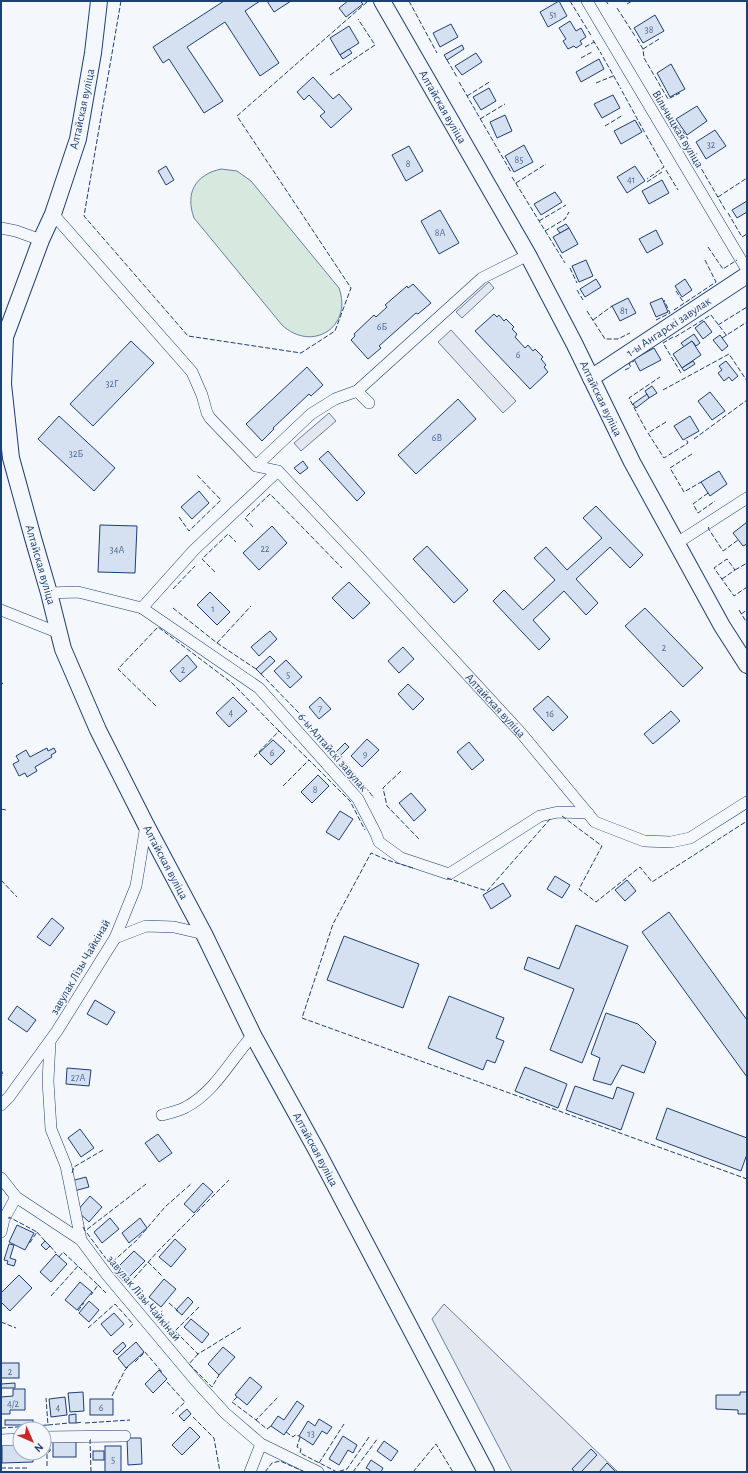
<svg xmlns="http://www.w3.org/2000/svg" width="748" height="1473" font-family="'Alegreya Sans',sans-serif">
	<rect width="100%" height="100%" fill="#f4f7fb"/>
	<path fill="#d7e8df" stroke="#687fa3" d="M221,169L237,171L251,181L339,288C353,327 312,353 282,325L194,218C185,193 195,175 221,169Z"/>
	<g fill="#e3e8f0" stroke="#687fa3">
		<path d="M489,282L494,288L462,318L456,312Z"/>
		<path d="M451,330L516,401L503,413L438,342Z"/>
		<path d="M329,413L336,421L301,451L294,443Z"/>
		<path d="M444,1304L618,1472H512L432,1319Z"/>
	</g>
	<g fill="#d5e0f0" stroke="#1d3f73">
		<path d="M224,1H260L245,11L279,63L260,76L225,22L187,47L223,101L204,113L169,59L163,63L153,47Z"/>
		<path d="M267,1H291L274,12Z"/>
		<path d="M348,1H360L363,4L346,17L339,8Z"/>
		<path d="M559,1L567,16L548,27L540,12Z"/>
		<path d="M655,15L664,31L643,43L634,28Z"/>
		<path d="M570,21L576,31L581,28L586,37L580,41L582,44L576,48L574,46L568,49L563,41L566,39L559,28Z"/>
		<path d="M451,24L458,37L440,47L433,33Z"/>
		<path d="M349,26L359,43L340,55L330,38Z"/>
		<path d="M462,45L464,49L447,60L444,55Z"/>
		<path d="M349,49L352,53L343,59L340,55Z"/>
		<path d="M476,53L482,62L462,75L455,66Z"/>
		<path d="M599,59L604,69L581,82L576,72Z"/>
		<path d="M671,64L685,89L670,97L657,73Z"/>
		<path d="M313,77L333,99L339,94L352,109L331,128L320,116L325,112L309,95L304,100L297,92Z"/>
		<path d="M489,88L496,101L481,110L473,97Z"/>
		<path d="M613,95L620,108L602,118L594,104Z"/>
		<path d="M697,106L707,121L687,135L676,119Z"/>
		<path d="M505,115L512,131L497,138L490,122Z"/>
		<path d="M635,120L642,132L621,144L614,131Z"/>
		<path d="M715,130L726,146L706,159L696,142Z"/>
		<path d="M524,145L533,162L514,172L505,156Z"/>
		<path d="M409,146L423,171L406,181L392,155Z"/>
		<path d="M166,166L174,180L166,185L158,171Z"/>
		<path d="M635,166L645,181L627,193L617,177Z"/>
		<path d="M662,180L669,193L649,204L642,191Z"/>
		<path d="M555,192L562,202L541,215L534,204Z"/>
		<path d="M747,201V212L737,218L732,210Z"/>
		<path d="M440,210L459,243L439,254L421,221Z"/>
		<path d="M566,224L569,228L560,233L557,229Z"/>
		<path d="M569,228L578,244L562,253L553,237Z"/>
		<path d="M656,230L663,244L647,253L639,239Z"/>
		<path d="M586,260L593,276L579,282L572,266Z"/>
		<path d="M596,279L601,287L585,297L580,289Z"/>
		<path d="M685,279L692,290L682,297L675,286Z"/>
		<path d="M413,284L431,303L418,314L416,313L379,346L381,348L368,359L351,340L355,336L354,334L374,315L376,317L387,307L385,305L407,286L408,288Z"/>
		<path d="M628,298L636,313L620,321L612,306Z"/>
		<path d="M662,298L668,312L656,317L650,303Z"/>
		<path d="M494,314L497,317L499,315L504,321L506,319L514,327L512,329L517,334L515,337L525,348L528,345L533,351L535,349L543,357L541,359L546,365L544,367L548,372L530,389L475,331Z"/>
		<path d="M704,321L712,332L703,339L695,328Z"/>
		<path d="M694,334L700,343L696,346L692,341L684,347L681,343Z"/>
		<path d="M720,335L728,346L722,351L713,340Z"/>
		<path d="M131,341L154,363L93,426L70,404Z"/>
		<path d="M692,341L701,355L682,368L673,354Z"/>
		<path d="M654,348L661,360L640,371L634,359Z"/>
		<path d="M693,361L695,364L684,371L682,368Z"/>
		<path d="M726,361L738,376L732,381L729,377L724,381L718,373L722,370L719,366Z"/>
		<path d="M307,367L323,385L311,396L309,394L273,428L274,429L262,441L246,424Z"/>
		<path d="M652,386L657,393L649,398L645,391Z"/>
		<path d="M710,392L725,411L712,420L698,401Z"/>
		<path d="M647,394L649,398L636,408L633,404Z"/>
		<path d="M458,399L476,419L416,474L398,455Z"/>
		<path d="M59,416L115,468L94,491L38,439Z"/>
		<path d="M690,416L699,431L683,440L674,426Z"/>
		<path d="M328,451L365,493L357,501L319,459Z"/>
		<path d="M303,461L308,468L300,474L294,468Z"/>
		<path d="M719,471L727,484L710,496L701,482Z"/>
		<path d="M199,491L209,503L192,519L181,507Z"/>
		<path d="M596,506L643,555L630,568L610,547L576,579L598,603L586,615L564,591L533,620L550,639L539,650L493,601L504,590L523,610L555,580L534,558L546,547L567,570L602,538L583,518Z"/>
		<path d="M747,522V544L743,546L733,533Z"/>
		<path d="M100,525L137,526L135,573L98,572Z"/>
		<path d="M272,526L287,543L259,570L243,553Z"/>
		<path d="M427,546L468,590L454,603L413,559Z"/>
		<path d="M349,582L370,603L353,619L332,598Z"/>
		<path d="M210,592L230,612L217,625L197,605Z"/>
		<path d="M645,608L703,668L683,687L625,626Z"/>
		<path d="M270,631L277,639L259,656L251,647Z"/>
		<path d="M403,647L414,659L399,673L388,661Z"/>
		<path d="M187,655L197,667L180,682L170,671Z"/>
		<path d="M270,656L275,661L261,674L256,669Z"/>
		<path d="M286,660L302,677L290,688L274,671Z"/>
		<path d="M408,684L424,699L413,710L398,694Z"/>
		<path d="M548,696L568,717L553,731L533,709Z"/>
		<path d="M233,697L247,711L229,727L216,713Z"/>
		<path d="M320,697L331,709L319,719L309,707Z"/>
		<path d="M671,711L680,721L653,744L644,734Z"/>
		<path d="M367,739L379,750L362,767L351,756Z"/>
		<path d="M273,740L285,751L271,765L259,753Z"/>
		<path d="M469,742L484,760L472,770L457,752Z"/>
		<path d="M345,743L349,747L339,757L335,753Z"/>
		<path d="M47,748L48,751L54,748L56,752L51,755L52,757L35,767L37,771L27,777L25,773L19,776L13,764L19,761L16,756L26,750L30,757Z"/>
		<path d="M318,775L329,786L312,803L301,792Z"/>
		<path d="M411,793L426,810L414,821L399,803Z"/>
		<path d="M340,811L353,819L339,840L326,832Z"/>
		<path d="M555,876L570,885L562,898L547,889Z"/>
		<path d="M627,880L636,891L625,901L615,890Z"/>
		<path d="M503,883L511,896L491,909L483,895Z"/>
		<path d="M669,912L747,1020V1077L642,932Z"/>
		<path d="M52,918L64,928L50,946L37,937Z"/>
		<path d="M576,925L628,946L582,1063L550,1050L574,989L524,969L528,957L559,969Z"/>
		<path d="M344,936L419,964L403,1008L327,980Z"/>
		<path d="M449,996L504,1018L496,1038L504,1041L495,1063L487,1060L483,1070L428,1048Z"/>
		<path d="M95,1000L115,1012L107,1025L87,1014Z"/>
		<path d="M17,1006L36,1020L27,1032L8,1019Z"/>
		<path d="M606,1013L638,1024L656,1042L644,1073L622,1065L611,1085L593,1080L600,1058L591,1054Z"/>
		<path d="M525,1067L567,1084L558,1108L515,1091Z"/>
		<path d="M67,1068L91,1070L89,1086L66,1084Z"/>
		<path d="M575,1086L613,1099L617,1087L634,1093L621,1130L566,1110Z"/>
		<path d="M667,1108L747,1138V1154L741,1171L656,1139Z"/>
		<path d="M80,1129L94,1148L81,1157L68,1138Z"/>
		<path d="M158,1134L172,1153L159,1162L145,1143Z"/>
		<path d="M86,1177L89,1187L74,1191L71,1181Z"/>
		<path d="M203,1183L213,1192L194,1213L184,1204Z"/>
		<path d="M90,1196L102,1207L89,1222L77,1211Z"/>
		<path d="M110,1218L119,1229L102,1243L94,1232Z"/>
		<path d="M140,1218L147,1228L129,1243L122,1233Z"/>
		<path d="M17,1225L34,1233L25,1250L9,1242Z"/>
		<path d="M175,1239L186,1249L171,1267L159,1257Z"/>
		<path d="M45,1241L50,1246L46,1250L41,1245Z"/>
		<path d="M9,1244L14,1245L10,1258L16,1260L14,1266L7,1264L8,1261L4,1260Z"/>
		<path d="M134,1251L145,1261L124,1282L114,1271Z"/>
		<path d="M56,1254L67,1264L51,1282L40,1272Z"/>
		<path d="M19,1275L32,1288L10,1311L1,1302V1291L2,1292Z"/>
		<path d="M164,1279L176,1289L161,1307L149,1297Z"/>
		<path d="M80,1282L92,1292L77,1310L65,1300Z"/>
		<path d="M188,1297L193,1302L182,1315L176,1310Z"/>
		<path d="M89,1301L99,1310L89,1322L79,1313Z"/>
		<path d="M114,1313L124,1324L111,1336L101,1324Z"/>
		<path d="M191,1319L209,1334L202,1343L184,1327Z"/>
		<path d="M123,1342L126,1346L117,1355L113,1351Z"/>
		<path d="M136,1342L144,1352L126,1368L118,1358Z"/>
		<path d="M223,1347L235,1357L219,1375L208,1364Z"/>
		<rect x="1" y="1363" width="18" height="15"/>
		<path d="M159,1370L167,1379L153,1393L145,1384Z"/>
		<path d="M250,1377L262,1387L247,1405L235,1395Z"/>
		<path d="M15,1383V1388H1V1384Z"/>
		<path d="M13,1389H25V1410H10V1414H1V1397L13,1396Z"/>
		<path d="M83,1392L84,1411L70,1412L68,1393Z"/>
		<path d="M740,1392H747V1414H738V1410L716,1409V1395H740Z"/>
		<path d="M65,1397L67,1415L51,1417L49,1399Z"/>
		<rect x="90" y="1399" width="23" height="16"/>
		<path d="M297,1401L304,1406L284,1435L271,1426L278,1416L284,1420Z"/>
		<path d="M187,1409L191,1414L184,1421L179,1416Z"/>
		<path d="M76,1414V1423H69V1415Z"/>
		<path d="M319,1419L332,1427L327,1434L322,1431L313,1445L299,1436L308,1421L315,1426Z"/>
		<rect x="5" y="1420" width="28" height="5"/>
		<path d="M190,1427L200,1437L182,1455L172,1445Z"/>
		<path d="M343,1436L357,1445L353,1453L348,1450L339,1465L329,1459Z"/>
		<path d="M127,1438H141L142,1464L128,1465Z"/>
		<rect x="53" y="1441" width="23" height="16"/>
		<path d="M384,1441L398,1451L391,1461L377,1451Z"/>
		<path d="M2,1443H20V1453H33V1462L2,1463Z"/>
		<rect x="105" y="1446" width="16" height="26"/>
		<path d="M591,1449L597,1455L581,1472H575L572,1469Z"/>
		<rect x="93" y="1451" width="11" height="9"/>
		<path d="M371,1460L383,1468L381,1472H369L370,1470L366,1468Z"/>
		<path d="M607,1463L616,1472H599Z"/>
	</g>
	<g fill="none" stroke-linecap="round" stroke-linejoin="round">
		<g stroke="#1d3f73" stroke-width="12">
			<g id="street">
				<path d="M587,1L747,270"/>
				<path id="s1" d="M53,214L192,372L202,395L207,413L210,418L256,466L278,471L359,557L521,733L595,822L644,841L671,842L690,838L747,802"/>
				<path d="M1,228L16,231L41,240"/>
				<path d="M357,391L369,403"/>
				<path d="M256,466L311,414L335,399L357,391L482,278L528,255"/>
				<path d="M677,543L747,498"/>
				<path d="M49,593L78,592L142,608L259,688L358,799L376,834L379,842L401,858L449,874L540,816L558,812L588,813"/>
				<path d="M142,608L194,550L278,471"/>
				<path d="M1,610L59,633"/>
				<path d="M115,938L146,926L174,927L204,934"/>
				<path d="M50,1042L48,1081L51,1129L66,1166L81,1240"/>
				<path d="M1,1105L9,1097L57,1031L115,938L136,886L146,825"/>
				<path d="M162,1115C170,1113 179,1111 186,1107C215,1092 231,1059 253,1035"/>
				<path d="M1,1178L16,1197L81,1240L107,1275L195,1380L225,1413L261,1444L318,1472"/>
				<path d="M1,1232L4,1219L16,1197"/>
				<path d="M44,1437L125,1436"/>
				<path d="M1,1440L20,1439"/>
				<path d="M250,1472L261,1444"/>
			</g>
		</g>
		<g stroke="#1d3f73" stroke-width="18">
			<g id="secondary">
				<path id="s2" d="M99,1L93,53L78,139L53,214L41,240L5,337L3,384L11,458L33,538L49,593L63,649L98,730L146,825L204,934L253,1035L317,1151L486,1472"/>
				<path id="s3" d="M382,1L528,255L574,343L632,462L722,626L747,665"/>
				<path id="s4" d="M591,378L747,275"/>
			</g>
		</g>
		<use href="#street" stroke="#f4f7fb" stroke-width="11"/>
		<use href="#secondary" stroke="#f4f7fb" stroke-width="16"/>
		<g stroke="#1d3f73" stroke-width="1" stroke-dasharray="5 2" stroke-linecap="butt">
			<path d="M121,1L84,216L188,336L301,353L335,331L351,288L237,116L367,2L366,1"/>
			<path d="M409,1L437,53"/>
			<path d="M570,1L592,37"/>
			<path d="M606,1L608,4"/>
			<path d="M627,4L632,1"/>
			<path d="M617,8L635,36"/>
			<path d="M637,39L643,49L644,58L668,99L680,93"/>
			<path d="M593,40L602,55"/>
			<path d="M585,47L594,42"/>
			<path d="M643,49L659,39"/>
			<path d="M603,57L621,89"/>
			<path d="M581,58L592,52"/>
			<path d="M447,60L457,77"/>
			<path d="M330,75L375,45L358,19"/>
			<path d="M459,82L511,172"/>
			<path d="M596,83L613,76"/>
			<path d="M622,91L645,133"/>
			<path d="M467,96L491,81"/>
			<path d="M480,119L505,104"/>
			<path d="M674,119L688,139"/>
			<path d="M605,126L623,115"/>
			<path d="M646,135L664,167L647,179"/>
			<path d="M698,163L726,211"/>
			<path d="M666,170L678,190"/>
			<path d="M512,177L565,263"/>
			<path d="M647,182L662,172"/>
			<path d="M516,183L546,164"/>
			<path d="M718,197L747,178"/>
			<path d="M728,213L742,237L747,234"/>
			<path d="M539,221L566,205"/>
			<path d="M545,231L565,219L569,212"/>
			<path d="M708,247L723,269L737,260"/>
			<path d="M570,268L577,283"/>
			<path d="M577,290L583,300"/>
			<path d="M676,291L684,303"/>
			<path d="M674,310L716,282L704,258"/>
			<path d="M587,311L605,339H618L630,333"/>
			<path d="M593,320L612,306"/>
			<path d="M656,320L670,313L664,300"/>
			<path d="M718,325L747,307"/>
			<path d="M673,337L663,343L681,373"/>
			<path d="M675,337L711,315L727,336"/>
			<path d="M722,338L747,322"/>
			<path d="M625,370L631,367L629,364L634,361"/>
			<path d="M663,390L729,354L747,381"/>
			<path d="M666,422L648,433L664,458L688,443L686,439"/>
			<path d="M646,430L629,398L660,377"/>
			<path d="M694,439L747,400"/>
			<path d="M692,454L670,468L684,492L701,482"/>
			<path d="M708,493L693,504L698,513L715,501"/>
			<path d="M179,517L189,531L221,500L196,474"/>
			<path d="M253,527L245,518L270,494L342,568"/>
			<path d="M709,527L708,528L723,551L738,540"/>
			<path d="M735,570L747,563"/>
			<path d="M215,572L202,559L228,534L236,542"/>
			<path d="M722,579L735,570L727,559L714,568L734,596L747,587"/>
			<path d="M173,589L195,566"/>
			<path d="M173,608L217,643L256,669"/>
			<path d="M739,610L747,623"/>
			<path d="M741,614L747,610"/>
			<path d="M217,643L251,606"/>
			<path d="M261,674L299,713L328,749C339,751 366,788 374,798"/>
			<path d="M1,684L3,683"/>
			<path d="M156,706L118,669L158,627L232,683L279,731"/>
			<path d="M254,757L279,731L309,760"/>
			<path d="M401,771L383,788L387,806L419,839"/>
			<path d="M283,786L309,760L350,801L365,830"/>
			<path d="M1,809L6,810"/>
			<path d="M562,816L602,846L579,889L596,902L640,867L652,882L747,821"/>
			<path d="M413,868L387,860L371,853L333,924L302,1018L747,1179"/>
			<path d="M447,878L487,891L551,818"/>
			<path d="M1,880L17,897"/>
			<path d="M1,1069L3,1075L1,1076"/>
			<path d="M72,1173L74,1167L103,1150"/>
			<path d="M9,1219V1217L37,1232L29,1244"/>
			<path d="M83,1227L85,1231L146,1184"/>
			<path d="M37,1232L45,1241"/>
			<path d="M87,1233L110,1264L137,1240L165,1207L192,1183"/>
			<path d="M50,1246L56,1253"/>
			<path d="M59,1257L63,1252L98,1285L91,1295"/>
			<path d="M148,1262L163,1277"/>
			<path d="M124,1282L128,1285L158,1251L229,1180"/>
			<path d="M98,1285L106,1293"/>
			<path d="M128,1285L159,1314L163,1310"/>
			<path d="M51,1296L78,1266"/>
			<path d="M169,1303L178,1311"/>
			<path d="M199,1307L175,1331L198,1354L242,1327"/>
			<path d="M78,1311L84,1303"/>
			<path d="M1,1322L16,1328"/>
			<path d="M88,1328L115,1304L133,1324L129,1328"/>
			<path d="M198,1354L189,1364L212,1387L219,1375"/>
			<path d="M135,1362L145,1352L162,1372"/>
			<path d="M167,1382L185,1402L172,1414"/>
			<path d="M112,1396L125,1370L128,1367"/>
			<path d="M237,1397L232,1402L256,1420L279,1396"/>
			<path d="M193,1417L214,1438L220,1472"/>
			<path d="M256,1420L267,1429L271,1426"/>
			<path d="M76,1423L83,1422"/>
			<path d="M85,1423L130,1420"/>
			<path d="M48,1425L69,1423"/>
			<path d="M1,1428L48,1425L46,1398"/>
			<path d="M286,1432L293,1437L295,1435L299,1436"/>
			<path d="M300,1437L297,1447L301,1449L300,1453L337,1472L347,1469L369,1437"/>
			<path d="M319,1463L344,1424"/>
			<path d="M47,1466V1453L50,1451V1440"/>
			<path d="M1,1468H29"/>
			<path d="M91,1472L90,1440H91"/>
			<path d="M265,1472L272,1463L280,1461L305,1472"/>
			<path d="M353,1472L378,1438"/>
			<path d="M413,1472L436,1444L453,1472"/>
		</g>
	</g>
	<g text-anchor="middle" stroke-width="3" stroke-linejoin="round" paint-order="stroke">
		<g font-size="10" fill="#4b6792">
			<text x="553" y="18">51</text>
			<text x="649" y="33">38</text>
			<text x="711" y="148">32</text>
			<text x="519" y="163">85</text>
			<text x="408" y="167">8</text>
			<text x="631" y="183">41</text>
			<text x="440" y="236">8А</text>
			<text x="624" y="314">81</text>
			<text x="382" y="330">6Б</text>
			<text x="518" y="358">6</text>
			<text x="112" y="387">32Г</text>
			<text x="437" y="441">6В</text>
			<text x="76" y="457">32Б</text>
			<text x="265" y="552">22</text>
			<text x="117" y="553">34А</text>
			<text x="213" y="612">1</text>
			<text x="664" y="651">2</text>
			<text x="183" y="673">2</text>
			<text x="288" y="678">5</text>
			<text x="320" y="712">7</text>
			<text x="231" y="716">4</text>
			<text x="550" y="717">16</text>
			<text x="272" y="756">6</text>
			<text x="365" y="757">9</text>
			<text x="315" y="793">8</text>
			<text x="78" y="1081">27А</text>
			<text x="10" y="1375">2</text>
			<text x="13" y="1407">4/2</text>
			<text x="58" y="1411">4</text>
			<text x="101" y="1411">6</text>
			<text x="311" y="1437">13</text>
			<text x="113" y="1463">5</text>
		</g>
		<g font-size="12" fill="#1d3f73" stroke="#f4f7fb">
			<text dy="4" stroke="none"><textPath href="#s3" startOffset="122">Алтайская вуліца</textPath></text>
			<text transform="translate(82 109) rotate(-78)" y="4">Алтайская вуліца</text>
			<text transform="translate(678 129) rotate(59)" y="4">Вільчыцкая вуліца</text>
			<text dy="4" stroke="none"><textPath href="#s4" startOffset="93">1-ы Ангарскі завулак</textPath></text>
			<text dy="4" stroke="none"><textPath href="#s3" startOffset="454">Алтайская вуліца</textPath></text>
			<text dy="4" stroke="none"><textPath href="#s2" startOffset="583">Алтайская вуліца</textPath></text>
			<text dy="4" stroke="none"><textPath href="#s1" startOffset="669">Алтайская вуліца</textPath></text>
			<text transform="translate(333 752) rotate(49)" y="4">6-ы Алтайскі завулак</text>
			<text dy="4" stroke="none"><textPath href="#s2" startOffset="907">Алтайская вуліца</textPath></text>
			<text transform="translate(80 967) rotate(-60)" y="4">завулак Лізы Чайкінай</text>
			<text dy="4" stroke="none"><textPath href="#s2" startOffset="1231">Алтайская вуліца</textPath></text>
			<text transform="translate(144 1298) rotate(50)" y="4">завулак Лізы Чайкінай</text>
		</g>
	</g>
	<rect width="748" height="1473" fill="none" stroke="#1d3f73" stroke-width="4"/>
	<g transform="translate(32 1441) rotate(135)"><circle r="19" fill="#f4f7fb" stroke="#9eadc5"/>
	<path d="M0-3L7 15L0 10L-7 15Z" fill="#c62828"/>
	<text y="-6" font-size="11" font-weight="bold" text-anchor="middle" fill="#1d3f73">N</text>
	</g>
</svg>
